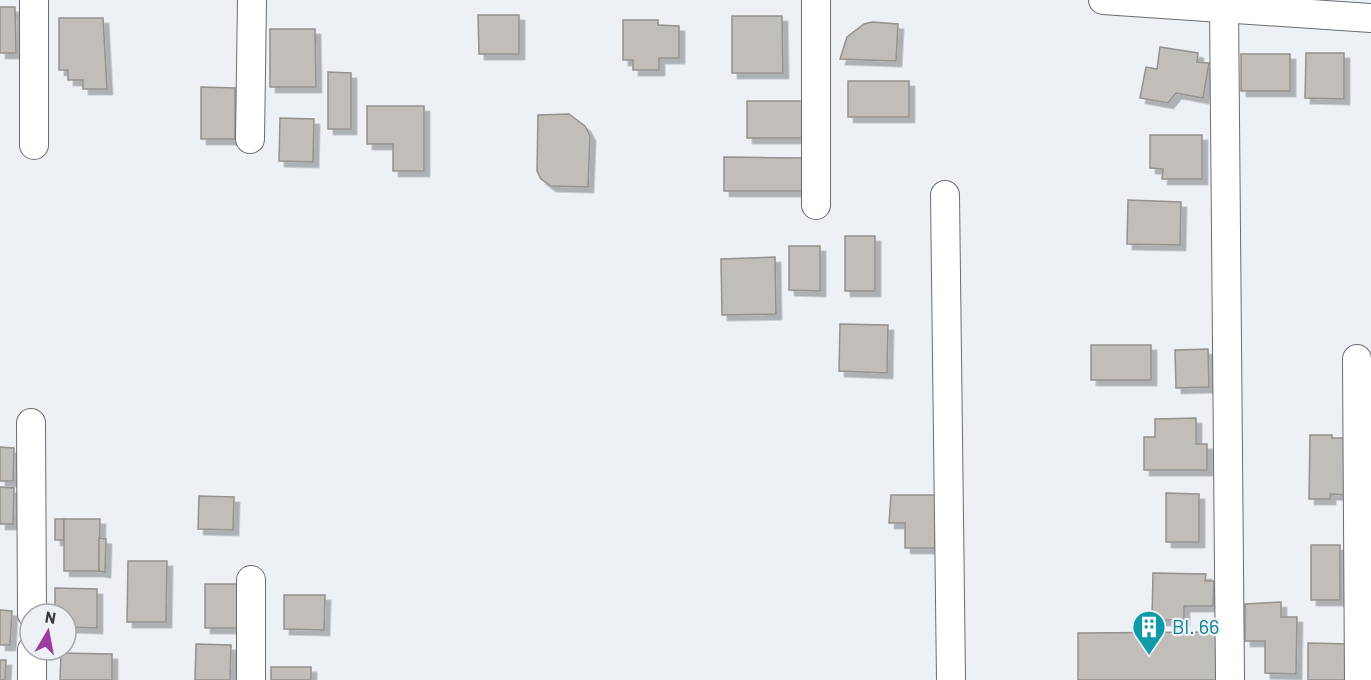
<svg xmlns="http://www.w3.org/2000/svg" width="1371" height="680" font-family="Barlow,sans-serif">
	<defs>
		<filter id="shadow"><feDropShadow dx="5.5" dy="5.5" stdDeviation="0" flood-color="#0004"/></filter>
	</defs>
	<rect width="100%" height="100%" fill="#edf1f6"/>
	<g fill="#c1bdb9" stroke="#95918d" stroke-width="1.5" filter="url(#shadow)">
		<path d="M0,7H15L16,53H0Z"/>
		<path d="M478,15H519V54H479Z"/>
		<path d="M732,16H782L783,73H732Z"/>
		<path d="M59,18H103L107,89H83V80H68V70H59Z"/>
		<path d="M623,20H658V25L679,26V58H659V70H633V60H623Z"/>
		<path d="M872,22L898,24L896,61L840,59L847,37L864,24Z"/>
		<path d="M270,29H315L316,87H270Z"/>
		<path d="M1160,47L1198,53L1197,62L1209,63L1203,98L1176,93L1168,103L1140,98L1146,67L1157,69Z"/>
		<path d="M1306,53H1344V99L1305,98Z"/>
		<rect x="1241" y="54" width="49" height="37"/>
		<path d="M328,72L351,73V129H328Z"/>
		<rect x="848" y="81" width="61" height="36"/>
		<path d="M201,87L235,88V139H201Z"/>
		<rect x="747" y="101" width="55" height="37"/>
		<path d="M367,106H424V171H393V144H367Z"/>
		<path d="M569,114L585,126L590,136L588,187L551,186L541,179L537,171L538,115Z"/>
		<path d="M280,118L314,119L313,162L279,161Z"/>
		<path d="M1150,135H1202V179H1162L1163,169L1150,168Z"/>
		<path d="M724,157L803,158V191H724Z"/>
		<path d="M1128,200L1181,202L1180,245L1127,244Z"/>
		<rect x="845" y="236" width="30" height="55"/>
		<path d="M789,246H820V291L789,290Z"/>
		<path d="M775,257L776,314L722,315L721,259Z"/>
		<path d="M840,324L888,325L887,373L839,371Z"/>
		<rect x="1091" y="345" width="60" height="35"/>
		<path d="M1208,349L1209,387L1176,388L1175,350Z"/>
		<path d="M1196,418V444H1207V470H1144V437H1155V419Z"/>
		<path d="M1310,435H1332V438H1345V495L1330,494V499H1309Z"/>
		<path d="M0,447L14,448L13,481H0Z"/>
		<path d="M0,487L14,488L13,524H0Z"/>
		<path d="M1166,493L1199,494V542H1166Z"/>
		<path d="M891,495H935V548H905V523H889Z"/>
		<path d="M199,496L234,497L233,530L198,529Z"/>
		<rect x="55" y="519" width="9" height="21"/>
		<path d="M64,519H100L99,571H64Z"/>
		<path d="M99,538L106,539L105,572L99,571Z"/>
		<rect x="1311" y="545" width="29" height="55"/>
		<path d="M128,561H167L166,622H127Z"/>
		<path d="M1153,573L1206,574L1205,581H1214L1213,606H1184V620H1152Z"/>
		<path d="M205,584H240L239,628H205Z"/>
		<path d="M55,588L97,589V628L66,627V614H55Z"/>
		<path d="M284,595H325L324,630L284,629Z"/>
		<path d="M1281,602V617H1297L1296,674L1265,673V641H1245V604Z"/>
		<path d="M0,610L12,611L10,645H0Z"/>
		<path d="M1220,632V680H1078V633Z"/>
		<path d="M1308,643L1349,644V680H1308Z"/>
		<path d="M196,644L231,645L230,680H195Z"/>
		<path d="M61,653L112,654V680H60Z"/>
		<path d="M0,660H6L5,680H0Z"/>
		<rect x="271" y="667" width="40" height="13"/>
	</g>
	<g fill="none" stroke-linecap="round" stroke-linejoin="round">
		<g stroke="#696d71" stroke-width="30">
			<g id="minor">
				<path d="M34,0V145"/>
				<path d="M816,0V205"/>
				<path d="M1103,0L1371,18"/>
				<path d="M1224,7L1230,680"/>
				<path d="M250,139L252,0"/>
				<path d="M945,195L951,680"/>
				<path d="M1357,359L1359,680"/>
				<path d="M31,423L32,614"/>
				<path d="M251,580V680"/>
				<path d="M32,650V680"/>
			</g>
		</g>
		<use href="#minor" stroke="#fff" stroke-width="28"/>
	</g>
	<defs>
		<g id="building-pin" transform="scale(1.725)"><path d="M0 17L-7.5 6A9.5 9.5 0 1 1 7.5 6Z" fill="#0f9aa8" stroke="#edf1f6"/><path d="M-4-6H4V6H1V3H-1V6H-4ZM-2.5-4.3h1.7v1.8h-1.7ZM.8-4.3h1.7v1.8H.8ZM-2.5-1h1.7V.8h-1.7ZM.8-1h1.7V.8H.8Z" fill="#fff"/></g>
	</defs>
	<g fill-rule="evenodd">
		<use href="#building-pin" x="1149" y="627"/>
	</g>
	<g text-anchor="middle" stroke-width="4.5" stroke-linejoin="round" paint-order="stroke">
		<g font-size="20" fill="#0d838f" stroke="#edf1f6" text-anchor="start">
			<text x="1172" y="634">Bl. 66</text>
		</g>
	</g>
	<g transform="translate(48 632) rotate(10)"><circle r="28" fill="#edf1f6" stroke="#a4a7ab" stroke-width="1.5"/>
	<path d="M0-4.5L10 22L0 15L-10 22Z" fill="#9c3aa0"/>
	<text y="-9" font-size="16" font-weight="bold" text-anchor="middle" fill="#37383a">N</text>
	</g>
</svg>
